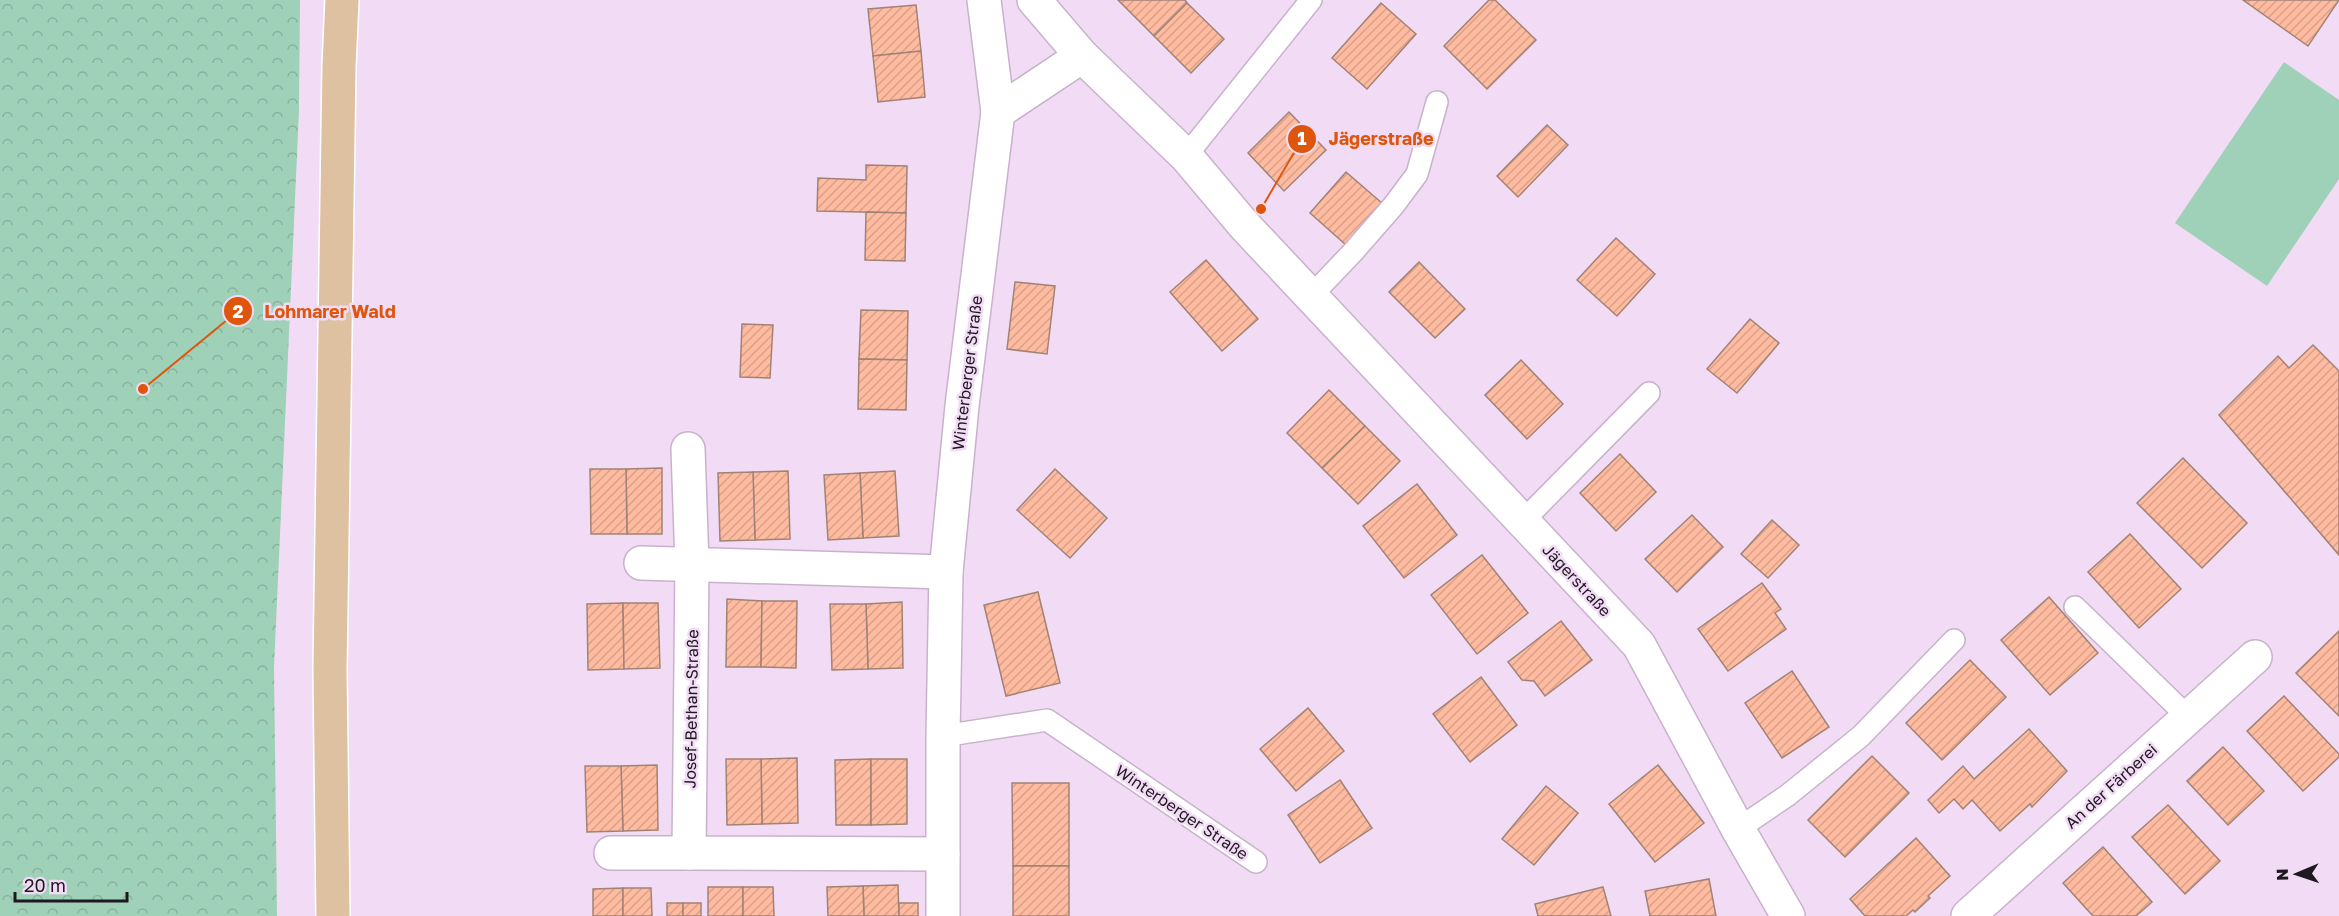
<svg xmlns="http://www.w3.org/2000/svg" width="2339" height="916" font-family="'Golos Text',sans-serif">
	<defs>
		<pattern id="forest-crowns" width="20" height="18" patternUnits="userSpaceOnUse" patternTransform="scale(1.5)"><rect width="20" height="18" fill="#9fd0b8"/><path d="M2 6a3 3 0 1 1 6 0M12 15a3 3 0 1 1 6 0" fill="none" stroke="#89b29e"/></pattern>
		<pattern id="building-hatch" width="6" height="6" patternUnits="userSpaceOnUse" patternTransform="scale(1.5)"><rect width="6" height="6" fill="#ffbba0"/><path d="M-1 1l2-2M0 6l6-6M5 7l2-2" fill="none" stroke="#daa08a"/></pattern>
	</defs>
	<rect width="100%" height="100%" fill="#f2dcf5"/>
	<path fill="#9fd0b8" d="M2284,62L2339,100V179L2267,286L2175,223Z"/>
	<path fill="url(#forest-crowns)" d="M0,0H300L299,110L274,668L277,916H0Z"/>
	<g fill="url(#building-hatch)" stroke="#a18376" stroke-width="1.5">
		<path d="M1118,0H1185L1187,3L1154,36Z"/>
		<path d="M1489,0H1495L1536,40L1487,89L1444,46Z"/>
		<path d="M2243,0H2339L2308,46Z"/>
		<path d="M1187,3L1224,39L1191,73L1154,36Z"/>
		<path d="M1381,3L1416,34L1367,89L1332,58Z"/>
		<path d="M916,5L921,51L873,56L868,9Z"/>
		<path d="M921,51L925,97L878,102L873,56Z"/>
		<path d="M1289,112L1326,150L1284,191L1248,153Z"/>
		<path d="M1547,125L1568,145L1518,197L1497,176Z"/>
		<path d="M866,165L907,166L906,213L817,211L818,178L866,180Z"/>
		<path d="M1346,172L1383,204L1346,245L1310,213Z"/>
		<path d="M866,212L906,213L905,261L865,260Z"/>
		<path d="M1616,238L1655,274L1617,316L1577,280Z"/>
		<path d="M1206,260L1258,319L1222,351L1170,292Z"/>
		<path d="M1419,262L1465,309L1435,338L1389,292Z"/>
		<path d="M1015,282L1055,286L1047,354L1007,349Z"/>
		<path d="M861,310L908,311L907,360L859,359Z"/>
		<path d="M1750,319L1779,343L1737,393L1707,369Z"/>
		<path d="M742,324L773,325L770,378L740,377Z"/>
		<path d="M2313,345L2339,371V555L2219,415L2278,356L2289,368Z"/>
		<path d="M859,359L907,360L906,410L858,409Z"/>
		<path d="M1521,360L1563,404L1527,439L1485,395Z"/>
		<path d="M1329,390L1365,426L1322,468L1287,433Z"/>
		<path d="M1365,426L1400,461L1358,504L1322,468Z"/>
		<path d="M1620,454L1656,492L1616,531L1580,493Z"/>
		<path d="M2183,458L2247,523L2202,568L2137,503Z"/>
		<path d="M662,468V534H627L626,469Z"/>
		<path d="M590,469H626L627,534H591Z"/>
		<path d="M1055,469L1107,518L1070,558L1017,510Z"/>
		<path d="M788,471L790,539L755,540L753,472Z"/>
		<path d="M895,471L899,536L863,538L860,473Z"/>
		<path d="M753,472L755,540L720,541L718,473Z"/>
		<path d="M860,473L863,538L828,540L824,475Z"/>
		<path d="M1417,484L1457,535L1404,578L1363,526Z"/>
		<path d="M1692,515L1723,547L1677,592L1645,559Z"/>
		<path d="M1772,520L1799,545L1768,578L1741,554Z"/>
		<path d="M2130,534L2181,589L2139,628L2088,572Z"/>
		<path d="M1482,555L1528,613L1477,654L1431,595Z"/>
		<path d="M1762,583L1781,609L1775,613L1786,629L1728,671L1698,629Z"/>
		<path d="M1038,592L1060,683L1006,696L984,605Z"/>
		<path d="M2049,597L2098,653L2050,695L2001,640Z"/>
		<path d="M727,599L762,601L761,667H726Z"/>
		<path d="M762,601H797L796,668L761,667Z"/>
		<path d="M902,602L903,668L868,669L866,604Z"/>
		<path d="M623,603L624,669L588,670L587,604Z"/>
		<path d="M623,603H658L660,668L624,669Z"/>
		<path d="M830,604H866L868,669L832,670Z"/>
		<path d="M1561,621L1592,660L1545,696L1534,681L1522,680L1508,662Z"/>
		<path d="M2339,631V716L2296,673Z"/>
		<path d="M1970,660L2006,697L1942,760L1906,723Z"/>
		<path d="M1792,671L1829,727L1782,758L1745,703Z"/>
		<path d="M1481,677L1517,725L1470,762L1433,714Z"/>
		<path d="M2284,696L2339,754V757L2303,791L2247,731Z"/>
		<path d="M1308,708L1344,751L1296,791L1260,749Z"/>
		<path d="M2029,729L2067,771L2032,807L2030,804L2000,831L1972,800L1963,809L1954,799L1939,813L1928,800L1963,766L1974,779Z"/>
		<path d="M2223,747L2264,791L2228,825L2187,781Z"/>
		<path d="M1872,756L1909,793L1845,857L1808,820Z"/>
		<path d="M797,758L798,823L762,824L761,759Z"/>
		<path d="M726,759H761L762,824L727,825Z"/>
		<path d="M871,759V825H836L835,760Z"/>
		<path d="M871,759H907V824L871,825Z"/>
		<path d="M657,765L658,830L623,831L621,766Z"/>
		<path d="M1658,765L1704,823L1655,862L1609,804Z"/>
		<path d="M585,766H621L623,831L587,832Z"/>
		<path d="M1340,780L1372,828L1320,863L1288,815Z"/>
		<path d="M1012,783H1069V866H1013Z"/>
		<path d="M1546,786L1578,813L1534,865L1502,839Z"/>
		<path d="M2168,805L2220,861L2185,894L2132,837Z"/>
		<path d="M1916,838L1950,876L1928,896L1930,898L1915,912L1913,910L1906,916H1865L1850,899Z"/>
		<path d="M2103,847L2152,902L2136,916H2093L2063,883Z"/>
		<rect x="1013" y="866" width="56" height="50"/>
		<path d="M1709,879L1716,916H1650L1645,891Z"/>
		<path d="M898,885L899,916H864L863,886Z"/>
		<path d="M863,886L864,916H828L827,887Z"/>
		<rect x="708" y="887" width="35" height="29"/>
		<path d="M743,887H773L774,916H743Z"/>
		<path d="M1603,887L1611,916H1538L1535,904Z"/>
		<path d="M623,888V916H593V889Z"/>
		<path d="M623,888H651L652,916H623Z"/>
		<rect x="667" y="903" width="16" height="13"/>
		<rect x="683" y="903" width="18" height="13"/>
		<rect x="899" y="903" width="19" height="13"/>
	</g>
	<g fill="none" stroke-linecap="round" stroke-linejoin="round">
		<g stroke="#c8b2cb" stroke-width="24">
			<g id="service">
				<path d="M1186,156L1311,0"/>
				<path d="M1311,296L1353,252L1394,205L1417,174L1437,102"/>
				<path d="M1522,522L1649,393"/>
				<path d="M2075,607L2188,717"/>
				<path d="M943,736L1047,720L1256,862"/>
				<path d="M1738,829L1788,795L1861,736L1954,640"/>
			</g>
		</g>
		<g stroke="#c8b2cb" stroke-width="36">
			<g id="minor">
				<path d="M984,0L998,112"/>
				<path d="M1034,0L1082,56L1186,156L1244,225L1639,645L1738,829L1788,916"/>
				<path d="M688,449L692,564L689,853L943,854"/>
				<path d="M641,563L946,572"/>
				<path d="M611,853H689"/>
				<path d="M943,916V736L946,572L962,406L998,112L1082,56"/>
				<path d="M1968,916L2255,657"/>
			</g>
		</g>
		<g stroke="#fff" stroke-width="36">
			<path id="primary" d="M333,916L330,670L339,66L342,0"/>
		</g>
		<use href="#service" stroke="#fff" stroke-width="21"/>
		<use href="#minor" stroke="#fff" stroke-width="33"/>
		<use href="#primary" stroke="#ddc1a0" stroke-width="33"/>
	</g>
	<g text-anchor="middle" stroke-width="5" stroke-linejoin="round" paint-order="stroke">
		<g font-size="16" fill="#201821" stroke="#f2dcf5">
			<text transform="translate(967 373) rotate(-83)" y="6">Winterberger Straße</text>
			<text transform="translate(1577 580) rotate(47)" y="6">Jägerstraße</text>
			<text transform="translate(691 709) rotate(-89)" y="6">Josef-Bethan-Straße</text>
			<text transform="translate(2111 786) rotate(-42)" y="6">An der Färberei</text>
			<text transform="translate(1182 812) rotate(34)" y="6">Winterberger Straße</text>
		</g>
	</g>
	<path fill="none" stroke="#de560d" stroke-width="2" d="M1261 209L1302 139M143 389L238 311"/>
	<g fill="#de560d" stroke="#f2dcf5" stroke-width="2">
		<circle cx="1261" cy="209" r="6"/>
		<circle cx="143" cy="389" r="6"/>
		<circle cx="1302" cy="139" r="15"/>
		<circle cx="238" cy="311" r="15"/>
	</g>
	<g font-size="18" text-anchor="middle" font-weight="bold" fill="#fff">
		<text x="1302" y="145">1</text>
		<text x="238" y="318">2</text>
	</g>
	<g font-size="18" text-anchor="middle" font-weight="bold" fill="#de560d" stroke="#f2dcf5" stroke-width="5" stroke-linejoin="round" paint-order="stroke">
		<text x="1381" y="145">Jägerstraße</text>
		<text x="330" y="318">Lohmarer Wald</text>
	</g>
	<g transform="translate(2297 874) rotate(268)" stroke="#f2dcf5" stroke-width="4.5" paint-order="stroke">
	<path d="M0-4.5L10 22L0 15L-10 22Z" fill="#201821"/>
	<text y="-9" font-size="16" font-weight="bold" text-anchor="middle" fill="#201821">N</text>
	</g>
	<path d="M15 892v9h112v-9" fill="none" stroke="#201821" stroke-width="3"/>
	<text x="24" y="892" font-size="18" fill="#201821" stroke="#f2dcf5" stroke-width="4.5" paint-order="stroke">20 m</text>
</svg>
